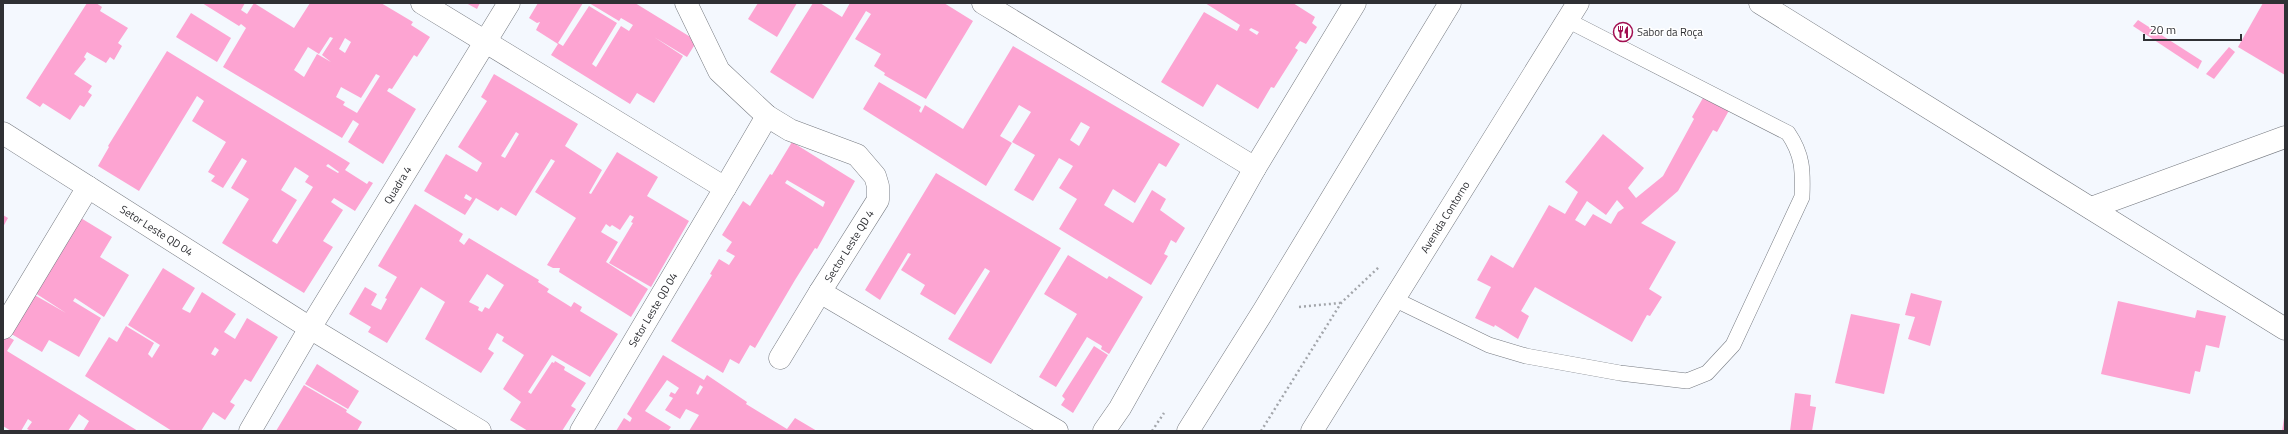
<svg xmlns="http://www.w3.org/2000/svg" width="2288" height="434" font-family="'Titillium Web',sans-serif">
	<rect width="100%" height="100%" fill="#f4f8fe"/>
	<g fill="#fda4d2" fill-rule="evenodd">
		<path d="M87,3H96L102,7L100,11L128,28L118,43L122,46L114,60L110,57L106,63L87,52L84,57L86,59L74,74L92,86L88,92L92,95L84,107L80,105L70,120L43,103L40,107L26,98Z"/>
		<path d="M202,3H245L241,10L247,14L254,3L294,28L310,3H381L413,22L411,25L430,37L417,57L414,55L392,89L389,88L387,91L416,109L383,164L348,142L359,124L353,120L342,138L223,67L246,28L241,24L239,26ZM330,37L333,38L322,55L331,62L317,54L304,77L294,70L308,47L319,54ZM345,38L351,42L345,53L339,49ZM376,74L380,76L357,113L343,105L345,102L336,97L341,87L361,98Z"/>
		<path d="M466,3H480L477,9Z"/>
		<path d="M538,3H583L558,43L563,46L589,6L617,23L592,64L596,67L621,26L629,31L633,25L621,18L619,21L589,3H635L697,41L687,57L654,37L683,56L654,103L637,93L630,104L551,55L558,44L536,30L540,22L537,23L529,18Z"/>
		<path d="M758,3H797L777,37L748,19Z"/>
		<path d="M813,3H820L842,17L850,3H944L973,21L926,99L884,75L885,73L874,66L881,54L855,39L871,14L866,11L813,99L770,72Z"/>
		<path d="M1205,3H1293L1315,17L1312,23L1317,27L1306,44L1300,41L1295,48L1298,50L1274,88L1271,87L1258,109L1217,84L1203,107L1161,82L1204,12L1237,31L1240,25ZM1251,28L1259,32L1257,35L1249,30Z"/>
		<path d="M2263,3H2285V75L2238,47Z"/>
		<path d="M191,13L231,38L217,62L176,37Z"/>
		<path d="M2138,20L2202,61L2198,69L2133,26Z"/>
		<path d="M1013,46L1180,144L1166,167L1159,163L1135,203L1113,189L1104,205L1133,223L1152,190L1166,199L1160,210L1185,228L1176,243L1171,240L1164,254L1168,256L1151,285L1059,229L1077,199L1059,188L1073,166L1059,158L1033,201L1014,190L1035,155L1012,142L1031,112L1019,105L1000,136L1012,143L986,186L863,109L879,82L921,107L919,111L921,113L925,105L963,129ZM1081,122L1090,127L1079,146L1070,140Z"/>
		<path d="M2229,47L2235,52L2214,79L2206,74Z"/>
		<path d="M167,51L350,163L345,170L367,184L369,181L373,183L355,211L334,198L331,202L343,210L323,241L333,247L304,293L222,243L249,199L231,188L247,161L242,158L223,188L211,181L215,176L208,172L226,142L192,121L204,101L197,96L139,191L98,166L109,147L108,146ZM328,164L339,172L338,173L326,166ZM295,167L309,176L305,182L313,187L277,244L272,241L297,200L281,190Z"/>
		<path d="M494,74L578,124L565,146L602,170L589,193L591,194L617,152L658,177L647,196L689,221L651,287L609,263L633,223L631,222L634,217L630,215L620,230L612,225L610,227L606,224L601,232L618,242L606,262L648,289L631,317L559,272L560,268H553L547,265L576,218L535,192L555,161L551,159L516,216L501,207L498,211L476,198L465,215L424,191L446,154L477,172L482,163L458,147L487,101L481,97ZM516,132L519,134L505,158L501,156ZM466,194L472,198L470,201L464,198Z"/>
		<path d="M1707,91L1732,105L1717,132L1713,130L1678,191L1641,223L1676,242L1649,289L1662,297L1650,316L1647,315L1632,342L1535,287L1521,311L1529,316L1518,339L1495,325L1494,327L1475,318L1491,287L1477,280L1491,255L1513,268L1549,205L1565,214L1578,192L1565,182L1603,134L1644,168L1628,188L1636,198L1663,176L1694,119L1692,117ZM1617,200L1624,208L1618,212L1611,224L1593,214L1585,226L1575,220L1587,201L1606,215Z"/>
		<path d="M792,142L855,181L817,249L815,248L795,280L755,348L750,345L739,364L730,359L723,373L671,341L712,275L710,274L719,259L729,265L735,256L726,251L732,242L722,235L743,201L750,206L770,174L772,175ZM787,180L825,202L823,207L785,183Z"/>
		<path d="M936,173L1061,248L991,364L948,339L990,271L985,268L955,315L920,294L925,285L901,270L911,254L908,253L880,300L865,290Z"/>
		<path d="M415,204L463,234L459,241L464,245L469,238L539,280L538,282L549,289L547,292L571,307L574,302L582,307L580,311L618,334L590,377L552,355L528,392L531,394L552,362L554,363L555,361L565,367L564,370L586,383L571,406L576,409L562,431H528L510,420L521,402L503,389L524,355L502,341L504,337L497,333L488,349L494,353L481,373L425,339L445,302L421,287L387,343L368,332L371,327L349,314L365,287L377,294L371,305L381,310L387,299L385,298L397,277L378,266ZM487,274L504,285L489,309L485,307L482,312L478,310L479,307L469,302Z"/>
		<path d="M71,212L112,237L100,257L129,275L104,317L75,298L73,301L101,318L79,357L49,340L42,352L3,329L24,289L66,313L29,289Z"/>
		<path d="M3,215L8,218L3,227Z"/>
		<path d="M1068,255L1107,279L1109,276L1143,297L1109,354L1101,349L1102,346L1087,337L1056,387L1039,377L1077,314L1044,294Z"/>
		<path d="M163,268L195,288L182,309L190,313L202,292L236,314L224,332L235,339L247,318L278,337L251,382L245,379L230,402L235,405L225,420L213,412L201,431H172L85,376L109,337L117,342L126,326L154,343L148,354L152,358L160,345L128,325ZM215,347L219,350L215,356L211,354Z"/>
		<path d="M1911,293L1942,301L1930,346L1908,339L1915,317L1905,315Z"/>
		<path d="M2118,301L2195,318L2197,310L2226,316L2219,348L2206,345L2200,372L2195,371L2190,394L2101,374Z"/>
		<path d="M1851,314L1900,324L1884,394L1835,383Z"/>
		<path d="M3,334L14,340L7,351L138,431H83L89,421L79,414L68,431H31L27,429L32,422L28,419L21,431H11L3,426Z"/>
		<path d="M1094,346L1108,355L1073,413L1061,405L1065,399L1062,396Z"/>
		<path d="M663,355L704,380L707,375L747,402L746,404L787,429L795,418L817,431H689L699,415L686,409L680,419L665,410L673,398L669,396L671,392L675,394L679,388L667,380L645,411L671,427L668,431H616L624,418L630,422L632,418L627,414ZM700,385L703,387L698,395L696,393Z"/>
		<path d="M317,364L359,391L348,409L305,384Z"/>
		<path d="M304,385L347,410L346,412L362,422L357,431H276Z"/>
		<path d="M1795,393L1811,395L1810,406L1816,407L1812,431H1790Z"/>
		<path d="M2284,418L2285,431H2282Z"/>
	</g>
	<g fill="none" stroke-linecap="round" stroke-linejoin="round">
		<g stroke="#777b82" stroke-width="16">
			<path id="lane" d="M1394,299L1489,345L1526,356L1620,373L1687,381L1707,373L1733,345L1802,197C1803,171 1803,155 1788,133L1567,20"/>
		</g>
		<g stroke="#777b82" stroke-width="23">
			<g id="street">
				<path d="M422,3L725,188L767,116"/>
				<path d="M686,3L719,71L767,116L790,130L857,155L875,176L878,186V200L820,292"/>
				<path d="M983,3L1255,168"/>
				<path d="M1760,3L2285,329"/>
				<path id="s1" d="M3,133L310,328L480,431"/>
				<path d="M2091,208L2285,137"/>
				<path d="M3,328L88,187"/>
				<path d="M780,358L820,292L1057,431"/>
				<path id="s2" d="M250,431L310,328L509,3"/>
				<path id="s3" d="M581,431L725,188"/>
				<path d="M1104,431L1120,408L1255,168L1355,3"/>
			</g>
		</g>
		<g stroke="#777b82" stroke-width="23">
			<g id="secondary">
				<path d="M1188,431L1264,310L1450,3"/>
				<path id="s4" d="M1312,431L1578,3"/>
			</g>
		</g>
		<g stroke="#a3a6ab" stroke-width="2.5" stroke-dasharray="2 3" stroke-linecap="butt">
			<path d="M1299,307L1340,303"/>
			<path d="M1152,431L1164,413"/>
			<path d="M1261,431L1341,303L1379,267"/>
		</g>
		<use href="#lane" stroke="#fff" stroke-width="15"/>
		<use href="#street" stroke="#fff" stroke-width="22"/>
		<use href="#secondary" stroke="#fff" stroke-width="22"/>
	</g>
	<defs>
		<g id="restaurant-ring" transform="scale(1)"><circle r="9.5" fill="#fff" stroke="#a20e50" stroke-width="1.5"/><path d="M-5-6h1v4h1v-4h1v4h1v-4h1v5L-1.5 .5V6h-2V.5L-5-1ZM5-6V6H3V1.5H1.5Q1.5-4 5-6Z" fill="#a20e50"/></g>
	</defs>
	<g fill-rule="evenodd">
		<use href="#restaurant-ring" x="1623" y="32"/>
	</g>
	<g text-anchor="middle" stroke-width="3" stroke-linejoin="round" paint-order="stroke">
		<g font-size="11" fill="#2f3034" stroke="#fff" text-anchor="start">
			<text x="1637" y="36">Sabor da Roça</text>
		</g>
		<g font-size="11" fill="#2f3034" stroke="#fff">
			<text dy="4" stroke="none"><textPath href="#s2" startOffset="287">Quadra 4</textPath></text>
			<text dy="4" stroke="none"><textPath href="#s4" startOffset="252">Avenida Contorno</textPath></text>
			<text dy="4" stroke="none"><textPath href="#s1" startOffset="182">Setor Leste QD 04</textPath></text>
			<text transform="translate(849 246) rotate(-58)" y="4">Sector Leste QD 4</text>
			<text dy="4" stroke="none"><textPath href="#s3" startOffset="141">Setor Leste QD 04</textPath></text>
		</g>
	</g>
	<rect width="2288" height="434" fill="none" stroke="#2f3034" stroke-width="8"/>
	<path d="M2144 34v6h97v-6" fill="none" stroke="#2f3034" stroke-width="2"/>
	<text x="2150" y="34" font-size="12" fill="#2f3034" stroke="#ffffff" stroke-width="3" paint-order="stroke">20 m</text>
</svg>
